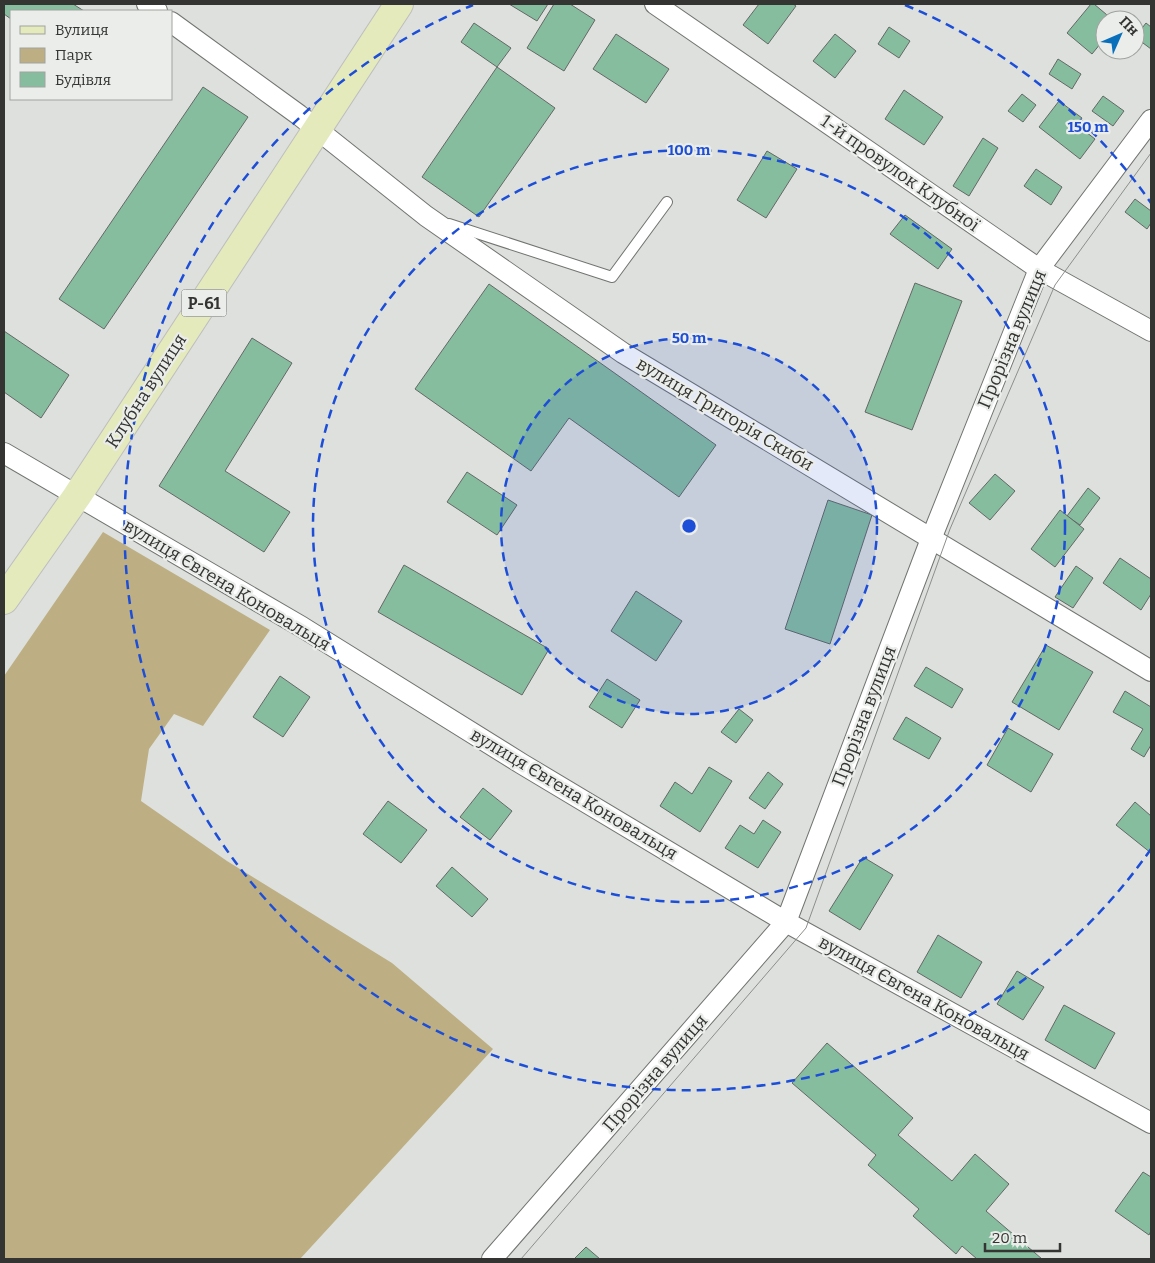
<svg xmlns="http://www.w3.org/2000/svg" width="1155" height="1263" font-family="Bitter,serif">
	<rect width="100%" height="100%" fill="#dde0dc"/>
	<path fill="#bdaf83" d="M103,532L270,630L203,726L174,714L149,749L141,801L227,861L392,963L493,1049L300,1259H4V676Z"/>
	<g fill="#86bd9f" stroke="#646865">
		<path d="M4,4H73L84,11H11V19L4,14Z"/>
		<path d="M509,4H548L537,21Z"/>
		<path d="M554,4H570L595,20L564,71L527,48Z"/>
		<path d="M759,4H793L796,6L768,44L743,25Z"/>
		<path d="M1091,4H1094L1113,20H1105V38L1092,54L1067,33Z"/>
		<path d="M474,23L511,48L497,67L461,42Z"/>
		<path d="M1146,23L1151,27V49L1135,37Z"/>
		<path d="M889,27L910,41L899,58L878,44Z"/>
		<path d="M616,34L669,69L646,103L593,69Z"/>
		<path d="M835,34L856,51L835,78L813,61Z"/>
		<path d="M1058,59L1081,74L1072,89L1049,74Z"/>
		<path d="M497,67L555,108L479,217L422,177Z"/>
		<path d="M203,87L248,117L104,329L59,299Z"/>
		<path d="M904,90L943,117L924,145L885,119Z"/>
		<path d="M1022,94L1036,105L1023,122L1008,111Z"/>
		<path d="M1103,96L1124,111L1113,126L1092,111Z"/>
		<path d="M1059,101L1082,118L1077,125L1095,139L1080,159L1039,127Z"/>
		<path d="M983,138L998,148L969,196L953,186Z"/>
		<path d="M767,151L797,169L766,218L737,200Z"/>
		<path d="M1036,169L1062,187L1051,205L1024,186Z"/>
		<path d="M1135,199L1151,211V223L1147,229L1125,212Z"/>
		<path d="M905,215L952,249L938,269L890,234Z"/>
		<path d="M915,283L962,301L912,430L865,412Z"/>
		<path d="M489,284L716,445L679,497L569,418L531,471L415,389Z"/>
		<path d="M4,331L69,375L41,418L4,392Z"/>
		<path d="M252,338L292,363L225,471L290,512L264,552L159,486Z"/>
		<path d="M467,472L517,505L497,535L447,502Z"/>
		<path d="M995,474L1015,491L990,520L969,503Z"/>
		<path d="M1088,488L1100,498L1080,525L1067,516Z"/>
		<path d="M828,500L872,515L830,644L785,629Z"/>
		<path d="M1060,510L1084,529L1055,567L1031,549Z"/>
		<path d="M1120,558L1151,579V594L1141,610L1103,583Z"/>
		<path d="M404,565L549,649L522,695L378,612Z"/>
		<path d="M1076,566L1093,578L1073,608L1055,597Z"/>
		<path d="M636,591L682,621L656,661L611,631Z"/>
		<path d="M1046,645L1093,672L1059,730L1012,702Z"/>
		<path d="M926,667L963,689L952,708L914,686Z"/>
		<path d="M280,676L310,697L283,737L253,717Z"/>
		<path d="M607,679L640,700L622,728L589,707Z"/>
		<path d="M1125,691L1151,707V745L1144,757L1131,749L1143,729L1113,712Z"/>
		<path d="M739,709L753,720L736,743L721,732Z"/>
		<path d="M906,717L941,738L929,759L893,739Z"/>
		<path d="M1008,728L1053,754L1031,792L987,765Z"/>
		<path d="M709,767L732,781L700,832L660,806L675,782L692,794Z"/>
		<path d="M768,772L783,784L765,809L749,798Z"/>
		<path d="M483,788L512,811L490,840L460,817Z"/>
		<path d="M388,801L427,830L401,863L363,834Z"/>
		<path d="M1135,802L1151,816V853L1116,825Z"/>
		<path d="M763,820L781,832L758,868L725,848L740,825L754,834Z"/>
		<path d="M863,857L893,875L860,930L829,911Z"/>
		<path d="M452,867L488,899L472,917L436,886Z"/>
		<path d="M938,935L982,962L961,998L917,972Z"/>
		<path d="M1017,971L1044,987L1023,1020L997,1004Z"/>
		<path d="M1064,1005L1115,1033L1095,1069L1045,1040Z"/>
		<path d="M827,1043L913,1118L898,1135L952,1181L975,1154L1009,1184L986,1211L1042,1259H977L962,1246L956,1254L913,1216L919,1209L868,1165L876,1155L792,1083Z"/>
		<path d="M1143,1172L1151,1177V1231L1149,1235L1115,1211Z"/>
		<path d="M586,1247L600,1259H574Z"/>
	</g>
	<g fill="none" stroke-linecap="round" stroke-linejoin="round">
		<g stroke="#717470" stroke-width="12">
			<path id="lane" d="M449,224L612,277L667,202"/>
		</g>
		<g stroke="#717470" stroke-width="22">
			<g id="street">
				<path d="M147,4L157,11"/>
				<path d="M655,4L1039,269L1151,331"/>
				<path d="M171,22L299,115L426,216L623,353L1151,671"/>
				<path d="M4,453L302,627L522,764L786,922L1151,1123"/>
				<path d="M492,1259L786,922L931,539L1039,269L1151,120"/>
			</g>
		</g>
		<g stroke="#bebebe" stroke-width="30">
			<path id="primary" d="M4,600L77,496L399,4"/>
		</g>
		<use href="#lane" stroke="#fff" stroke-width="10"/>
		<use href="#street" stroke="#fff" stroke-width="20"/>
		<use href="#primary" stroke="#e4eabc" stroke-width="28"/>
		<path stroke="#8c8f8b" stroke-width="1" d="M521,1259L806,928L950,529L1055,285L1151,153"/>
	</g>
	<circle cx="689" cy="526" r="188" fill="#1d4ed8" fill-opacity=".12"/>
	<g fill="none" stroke="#1d4ed8" stroke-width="2.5" stroke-dasharray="9 6">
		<circle cx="689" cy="526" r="188"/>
		<circle cx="689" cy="526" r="376"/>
		<path d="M1151 849A564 564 0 1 1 473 5M905 5A564 564 0 0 1 1151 203"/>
	</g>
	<g text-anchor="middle" stroke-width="4.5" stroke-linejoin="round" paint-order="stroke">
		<rect fill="#eaede9" stroke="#6b6c6a" stroke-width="1" x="181.5" y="289.5" width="45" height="27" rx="4"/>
		<g font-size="16" font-weight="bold" fill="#343533">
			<text x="204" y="309">Р-61</text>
		</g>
		<g font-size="18" fill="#343533" stroke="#eaede9">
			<text transform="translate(900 173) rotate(35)" y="6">1-й провулок Клубної</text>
			<text transform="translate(1012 339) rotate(-67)" y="6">Прорізна вулиця</text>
			<text transform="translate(146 391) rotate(-57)" y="6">Клубна вулиця</text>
			<text transform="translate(725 414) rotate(31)" y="6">вулиця Григорія Скиби</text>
			<text transform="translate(227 585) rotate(31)" y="6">вулиця Євгена Коновальця</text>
			<text transform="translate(864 716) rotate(-69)" y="6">Прорізна вулиця</text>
			<text transform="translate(574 794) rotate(31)" y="6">вулиця Євгена Коновальця</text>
			<text transform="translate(924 998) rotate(29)" y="6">вулиця Євгена Коновальця</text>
			<text transform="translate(655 1073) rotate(-49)" y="6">Прорізна вулиця</text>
		</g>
	</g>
	<circle cx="689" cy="526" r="8" fill="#1d4ed8" stroke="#eaede9" stroke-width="2.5"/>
	<g font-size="15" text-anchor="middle" font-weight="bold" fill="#1d4ed8" stroke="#eaede9" stroke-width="4.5" stroke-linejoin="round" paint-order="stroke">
		<text x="1088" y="132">150 m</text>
		<text x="689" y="155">100 m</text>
		<text x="689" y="343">50 m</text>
	</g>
	<rect width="1155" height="1263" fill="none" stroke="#343533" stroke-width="10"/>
	<rect x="10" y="10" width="162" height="90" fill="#eaede9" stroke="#a1a3a0"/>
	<rect x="20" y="26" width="25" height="8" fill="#e4eabc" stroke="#a1a3a0"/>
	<text x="55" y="35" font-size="15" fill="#343533">Вулиця</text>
	<rect x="20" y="48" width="25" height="15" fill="#bdaf83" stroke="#a1a3a0"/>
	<text x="55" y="60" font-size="15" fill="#343533">Парк</text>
	<rect x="20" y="72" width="25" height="15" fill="#86bd9f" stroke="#a1a3a0"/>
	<text x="55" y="85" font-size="15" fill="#343533">Будівля</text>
	<g transform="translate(1120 35) rotate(45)"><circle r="24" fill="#eaede9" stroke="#a1a3a0"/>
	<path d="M0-4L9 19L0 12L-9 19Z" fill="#096fbb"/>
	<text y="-8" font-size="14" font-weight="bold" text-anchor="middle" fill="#343533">Пн</text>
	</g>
	<path d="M985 1243v8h75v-8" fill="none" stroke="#343533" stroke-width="2.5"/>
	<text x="992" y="1243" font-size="15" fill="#343533" stroke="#eaede9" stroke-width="4" paint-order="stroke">20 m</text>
</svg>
